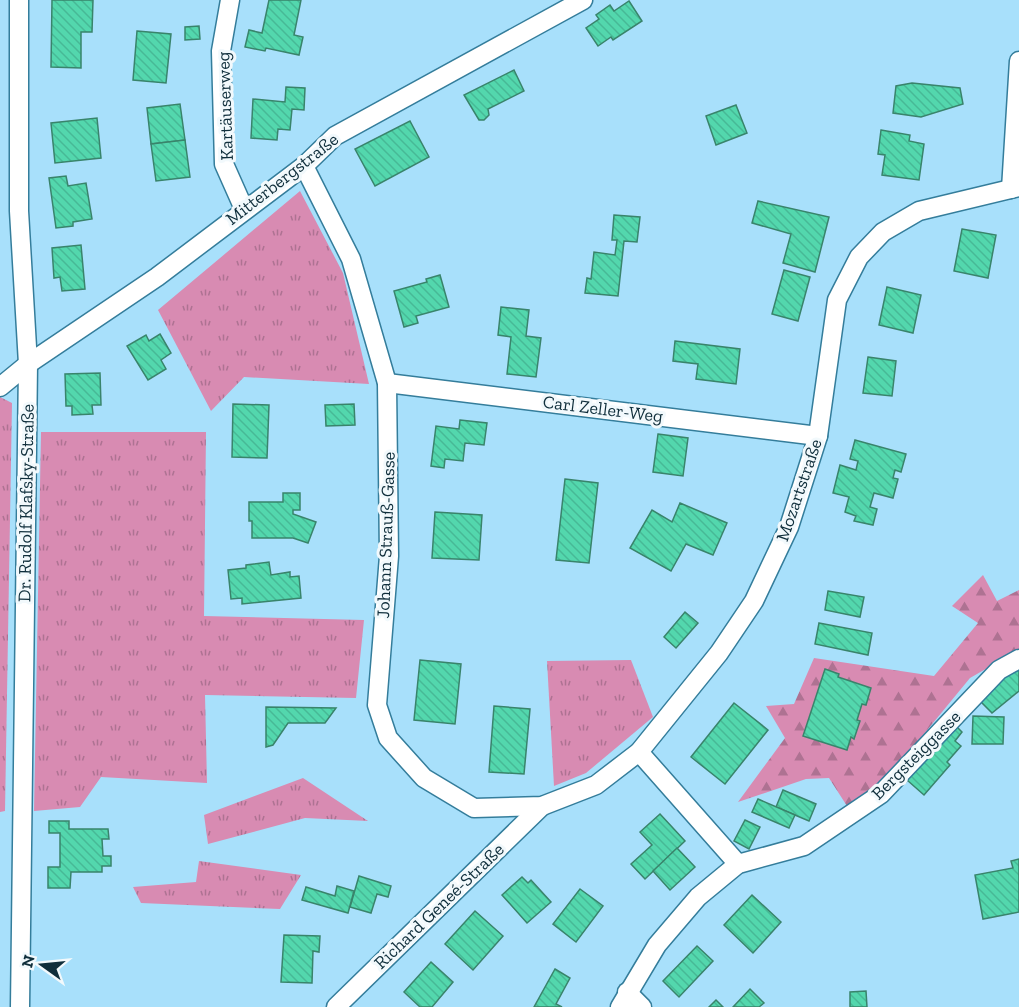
<svg xmlns="http://www.w3.org/2000/svg" width="1019" height="1007" font-family="'Zilla Slab',serif">
	<defs>
		<pattern id="grass-tufts" width="24" height="20" patternUnits="userSpaceOnUse" patternTransform="scale(1.5)"><rect width="24" height="20" fill="#d88bb2"/><path d="M3 7l-1-3M5 7V3M7 7l1-3M15 17l-1-3M17 17v-4M19 17l1-3" fill="none" stroke="#ae7292"/></pattern>
		<pattern id="forest-firs" width="22" height="20" patternUnits="userSpaceOnUse" patternTransform="scale(1.5)"><rect width="22" height="20" fill="#d88bb2"/><path d="M5 1l3.5 6h-7zM16 11l3.5 6h-7z" fill="#ae7292"/></pattern>
		<pattern id="building-back-hatch" width="6" height="6" patternUnits="userSpaceOnUse" patternTransform="scale(1.5)"><rect width="6" height="6" fill="#53d7ad"/><path d="M-1 5l2 2M0 0l6 6M5-1l2 2" fill="none" stroke="#47b996"/></pattern>
	</defs>
	<rect width="100%" height="100%" fill="#a8e0fb"/>
	<g fill="url(#grass-tufts)">
		<path d="M300,191L343,273L369,384L244,377L211,411L158,310Z"/>
		<path d="M0,397L12,403L5,811L0,812Z"/>
		<path d="M41,432H206L204,616L364,620L356,698L205,695L207,783L101,777L80,807L34,811Z"/>
		<path d="M631,660L653,717L586,773L554,786L547,661Z"/>
		<path d="M303,778L368,821L305,818L208,844L204,815Z"/>
		<path d="M199,861L301,875L280,909L141,903L133,887L196,882Z"/>
	</g>
	<path fill="url(#forest-firs)" d="M983,575L997,601L1019,590V650L970,678L882,785L847,806L829,778L806,779L738,802L785,738L766,706L794,704L814,658L934,676L978,623L952,606Z"/>
	<g fill="url(#building-back-hatch)" stroke="#39846b" stroke-width="1.5">
		<path d="M52,0H93L92,32H81V68L51,67Z"/>
		<path d="M269,0H301L294,35L303,37L299,55L266,48L265,51L245,47L249,30L262,33Z"/>
		<path d="M629,1L642,21L613,40L611,37L598,46L586,28L599,19L596,15L610,5L614,11Z"/>
		<path d="M199,26L200,39L185,40V27Z"/>
		<path d="M137,31L171,34L166,83L133,80Z"/>
		<path d="M514,70L524,91L488,109L489,115L484,120H479L464,95Z"/>
		<path d="M912,83L960,88L963,104L921,117L893,113L896,86Z"/>
		<path d="M286,87L305,88L304,110L292,109L290,130L278,129L277,140L251,138L253,99L285,102Z"/>
		<path d="M180,104L185,140L151,144L147,108Z"/>
		<path d="M736,105L747,133L716,145L706,116Z"/>
		<path d="M97,118L101,158L55,163L51,123Z"/>
		<path d="M410,121L429,157L375,186L355,149Z"/>
		<path d="M881,130L910,135L909,141L924,144L919,180L882,175L885,155L878,154Z"/>
		<path d="M185,140L190,177L156,181L151,144Z"/>
		<path d="M66,176L68,186L86,183L92,219L73,222V226L56,228L49,178Z"/>
		<path d="M758,201L829,217L815,272L783,263L791,234L752,223Z"/>
		<path d="M614,215L640,217L637,242L624,241L618,296L585,293L587,278L591,279L594,252L615,255L617,240H612Z"/>
		<path d="M962,229L996,235L988,278L954,271Z"/>
		<path d="M81,245L85,289L62,291L60,277L54,278L52,248Z"/>
		<path d="M784,270L810,277L798,321L772,314Z"/>
		<path d="M440,275L449,307L416,316L418,323L404,327L394,291L427,282L426,279Z"/>
		<path d="M887,287L921,295L913,333L879,325Z"/>
		<path d="M501,307L529,310L526,336L541,338L536,377L507,374L511,337L498,335Z"/>
		<path d="M160,334L171,353L161,360L166,369L148,380L127,346L146,335L149,341Z"/>
		<path d="M675,341L740,349L736,384L696,379L698,364L673,361Z"/>
		<path d="M868,357L896,361L892,396L863,393Z"/>
		<path d="M100,373L101,405H92L93,414L72,415V406H66L65,374Z"/>
		<path d="M233,404L269,405L267,458L232,457Z"/>
		<path d="M354,404L355,425L326,426L325,405Z"/>
		<path d="M460,420L487,423L484,445L465,443L463,461L445,459L444,468L431,466L436,426L459,429Z"/>
		<path d="M658,434L688,438L683,476L653,472Z"/>
		<path d="M855,440L906,454L901,472L895,470L893,478L898,479L893,498L874,493L870,507L877,509L873,525L854,521L856,516L845,512L849,497L833,493L840,465L856,470L858,461L850,459Z"/>
		<path d="M565,479L598,483L589,563L556,560Z"/>
		<path d="M283,493H300V510H293V514L316,522L308,543L293,538H252V521H249V502H283Z"/>
		<path d="M680,503L727,523L713,555L686,544L671,571L630,548L652,510L672,522Z"/>
		<path d="M435,512L482,515L479,560L432,558Z"/>
		<path d="M269,562L271,575L290,572V577L299,576L301,598L242,604V598L231,599L228,570L246,568V565Z"/>
		<path d="M828,591L864,597L860,617L825,610Z"/>
		<path d="M685,612L698,623L676,648L664,637Z"/>
		<path d="M819,623L872,633L868,655L815,644Z"/>
		<path d="M420,660L461,664L455,724L414,720Z"/>
		<path d="M1019,665V691L992,713L980,701L991,688Z"/>
		<path d="M825,669L839,674L838,677L871,688L866,705L862,704L857,720L860,721L854,739L851,737L847,750L803,736Z"/>
		<path d="M734,703L768,730L725,784L691,757Z"/>
		<path d="M494,706L530,709L524,774L489,772Z"/>
		<path d="M266,707L336,708L325,723H288L273,745L266,747Z"/>
		<path d="M973,716L1004,717L1003,744H972Z"/>
		<path d="M955,725L962,732L955,741L961,746L947,762L950,765L924,795L907,780Z"/>
		<path d="M783,790L816,804L809,821L776,807Z"/>
		<path d="M758,799L795,815L789,828L752,812Z"/>
		<path d="M660,814L685,841L645,879L631,864L652,845L640,832Z"/>
		<path d="M745,820L760,827L749,849L734,841Z"/>
		<path d="M49,821H69V829H108L109,839H102L103,856H111V866H102V872H71L70,888H48V867H60V833H49Z"/>
		<path d="M677,848L695,867L670,890L653,871Z"/>
		<path d="M1019,859V912L983,919L975,875L1013,868L1011,861Z"/>
		<path d="M359,876L391,886L388,897L377,894L371,913L350,907Z"/>
		<path d="M522,877L528,883L531,880L551,902L527,923L502,895Z"/>
		<path d="M337,886L354,891L348,913L302,900L306,887L335,896Z"/>
		<path d="M580,889L603,906L576,942L553,924Z"/>
		<path d="M752,895L781,922L753,953L724,925Z"/>
		<path d="M475,911L503,936L473,970L445,944Z"/>
		<path d="M284,935L320,936L319,952L313,951L312,983L281,982Z"/>
		<path d="M697,946L713,961L679,997L663,981Z"/>
		<path d="M431,962L453,982L432,1007H420L404,992Z"/>
		<path d="M555,969L570,978L556,1004L562,1007H534Z"/>
		<path d="M750,989L764,1003L759,1007H733Z"/>
		<path d="M866,991L867,1007H850V992Z"/>
		<path d="M716,1000L723,1007H709Z"/>
	</g>
	<g fill="none" stroke-linecap="round" stroke-linejoin="round">
		<g stroke="#347d9b" stroke-width="21">
			<g id="minor">
				<path d="M19,0V211L28,364L20,1007"/>
				<path d="M230,0L221,51L224,164L244,209"/>
				<path d="M304,166L351,259L387,383L389,556L377,705L388,738L424,778L474,808L542,806L596,785L639,752L719,653L754,601L789,527L818,436L837,300L859,257L883,232L919,211L1019,187"/>
				<path d="M1011,189L1019,61"/>
				<path d="M387,383L818,436"/>
				<path d="M0,387L28,364L157,277L304,166L335,136L583,0"/>
				<path d="M639,752L738,864"/>
				<path d="M627,992L642,1007"/>
				<path d="M336,1007L542,806"/>
				<path d="M620,1007L657,945L698,897L738,864L804,846L881,794L999,670L1019,659"/>
			</g>
		</g>
		<use href="#minor" stroke="#fff" stroke-width="18"/>
	</g>
	<g text-anchor="middle" stroke-width="6" stroke-linejoin="round" paint-order="stroke">
		<g font-size="18" fill="#0f2e3b" stroke="#f2f9fc">
			<text transform="translate(225 106) rotate(-92)" y="6">Kartäuserweg</text>
			<text transform="translate(282 179) rotate(-38)" y="6">Mitterbergstraße</text>
			<text transform="translate(603 409) rotate(7)" y="6">Carl Zeller-Weg</text>
			<text transform="translate(799 490) rotate(-71)" y="6">Mozartstraße</text>
			<text transform="translate(26 503) rotate(-89)" y="6">Dr. Rudolf Klafsky-Straße</text>
			<text transform="translate(386 535) rotate(-88)" y="6">Johann Strauß-Gasse</text>
			<text transform="translate(916 755) rotate(-45)" y="6">Bergsteiggasse</text>
			<text transform="translate(439 906) rotate(-44)" y="6">Richard Geneé-Straße</text>
		</g>
	</g>
	<g transform="translate(42 965) rotate(285)" stroke="#f2f9fc" stroke-width="4.5" paint-order="stroke">
	<path d="M0-4.5L10 22L0 15L-10 22Z" fill="#0f2e3b"/>
	<text y="-9" font-size="16" font-weight="bold" text-anchor="middle" fill="#0f2e3b">N</text>
	</g>
</svg>
